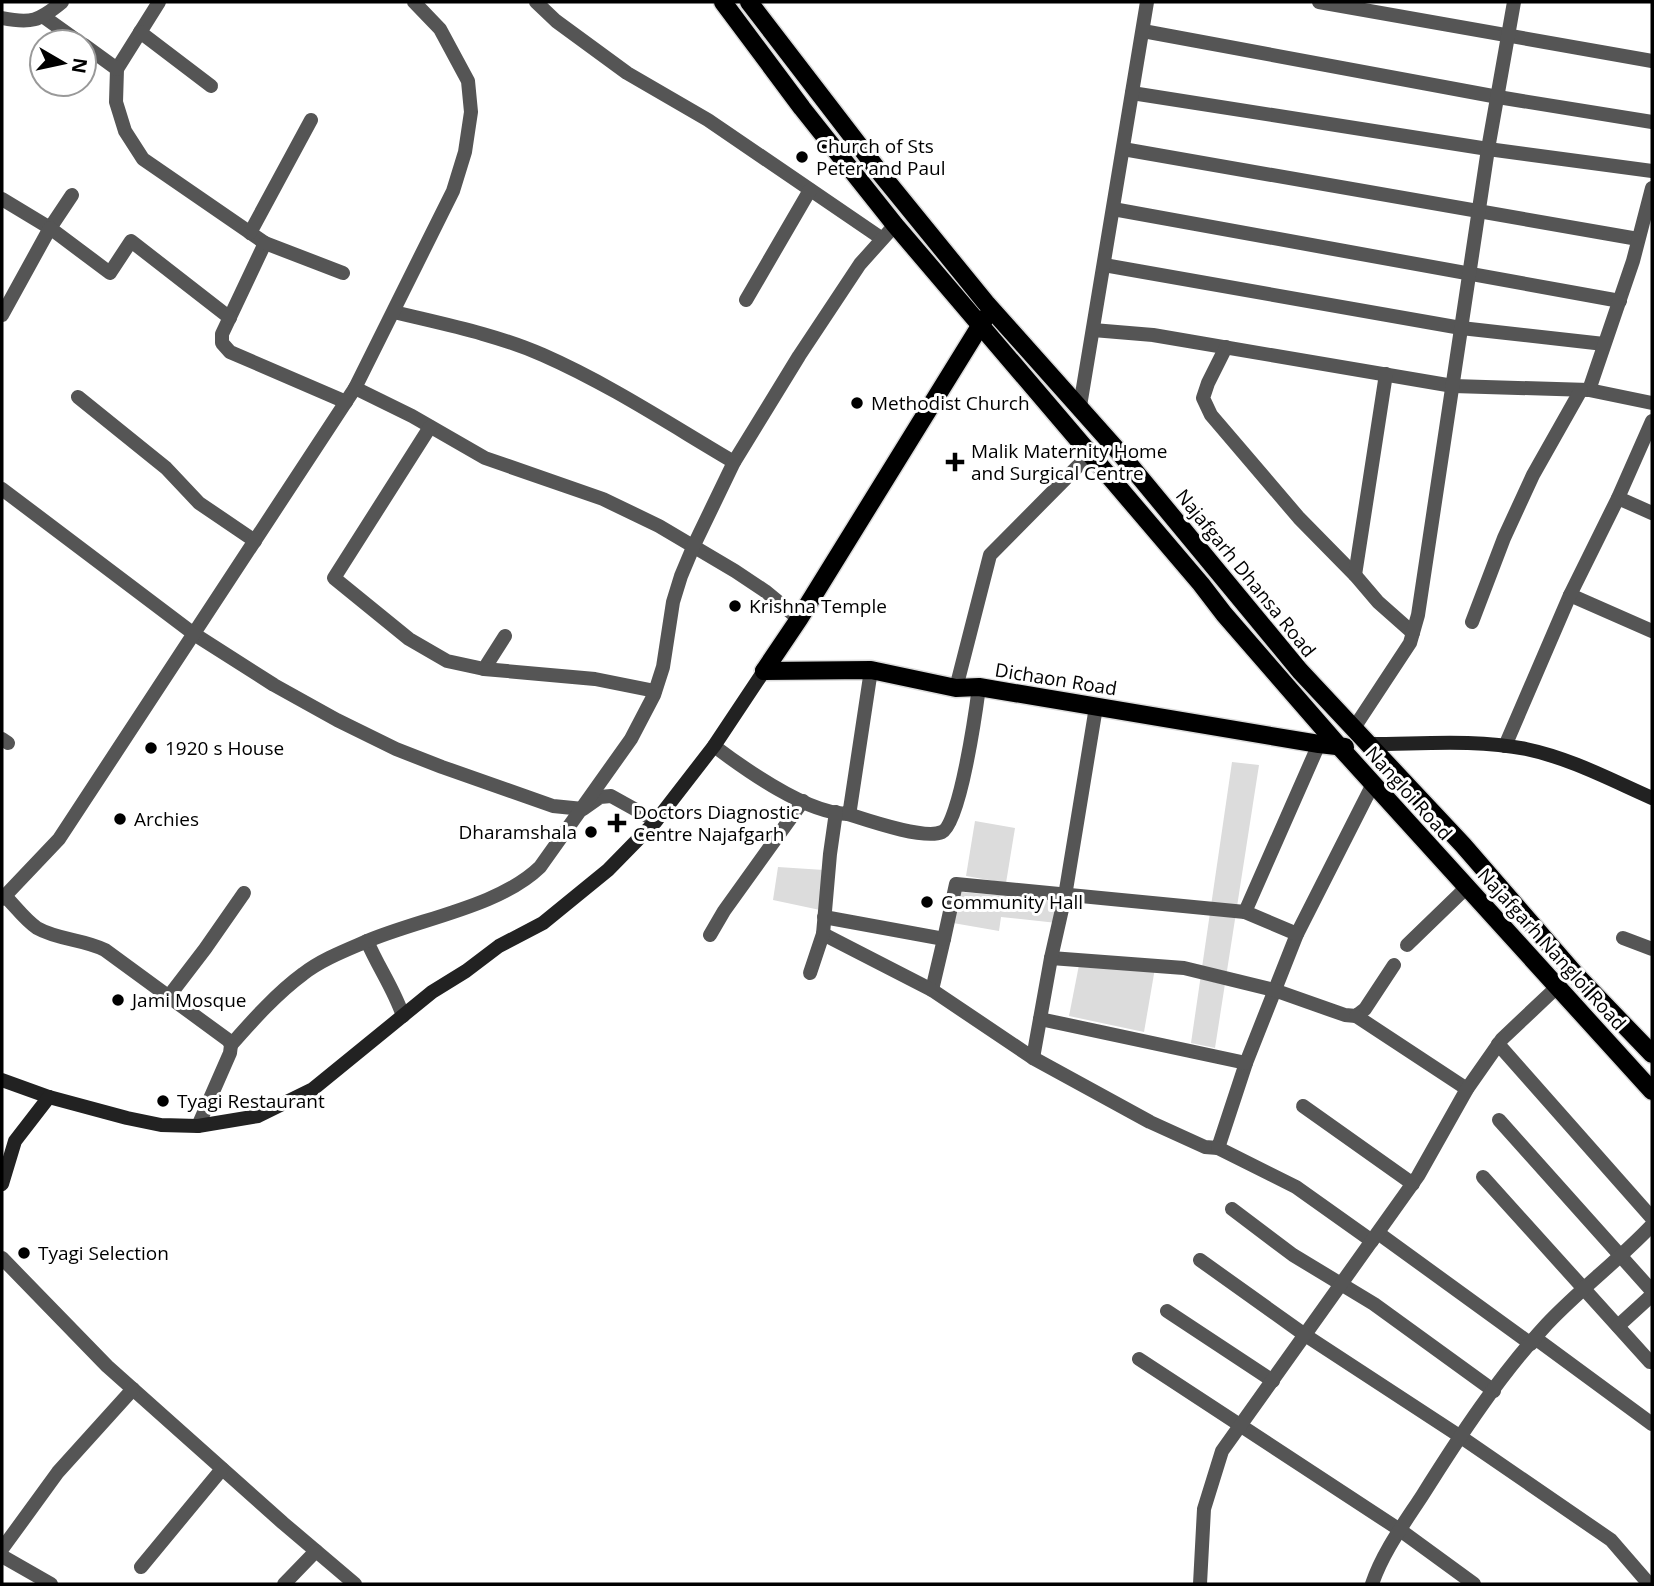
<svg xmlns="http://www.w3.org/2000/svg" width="1654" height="1586" font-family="'Open Sans',sans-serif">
	<rect width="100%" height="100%" fill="#fff"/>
	<g fill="#dcdcdc">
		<path d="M1232,762L1259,765L1215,1048L1191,1043Z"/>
		<path d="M975,821L1015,828L1006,883L966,876Z"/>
		<path d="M778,867L824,870L820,910L773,900Z"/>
		<path d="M961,892L1059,900L1057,923L1001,917L999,931L953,923Z"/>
		<path d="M1080,960L1155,968L1144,1032L1069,1016Z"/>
	</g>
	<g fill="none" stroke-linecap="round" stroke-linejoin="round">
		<g stroke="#dbdbdb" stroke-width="21">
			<g id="primary">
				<path d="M723,2L802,108L895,225L1201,584L1224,614L1337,744L1652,1091"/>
				<path d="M749,2L881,174L986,303L1119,452L1300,671L1463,845L1575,974L1652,1054"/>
				<path d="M764,671L871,670L956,688L979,687L1319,744L1345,747"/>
				<path d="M764,671L799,619L985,318"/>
			</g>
		</g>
		<g stroke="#555" stroke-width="14">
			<path d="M159,2L117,69L116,102L125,131L143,159L265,243L222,334V343L230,352L346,402"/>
			<path d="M536,2L556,21L627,73L708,120L881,238"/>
			<path d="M1319,2L1652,61"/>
			<path d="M44,17L79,42"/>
			<path d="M2,18C31,24 39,21 62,2"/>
			<path d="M1143,31L1498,97L1652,122"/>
			<path d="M140,32L211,86"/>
			<path d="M84,45L117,69"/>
			<path d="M1132,93L1488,149L1652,171"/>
			<path d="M1123,149L1638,239"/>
			<path d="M2,199L50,228L72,195"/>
			<path d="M1113,209L1620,301"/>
			<path d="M250,233L311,120"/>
			<path d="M265,243L343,273"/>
			<path d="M1104,265L1461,328L1604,344"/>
			<path d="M746,300L810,190"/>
			<path d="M394,312C443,324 495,334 543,355C609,384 671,425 734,462"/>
			<path d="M2,315L50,228L110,273L131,241L230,318"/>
			<path d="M1093,330L1153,335L1453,386L1589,390L1652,403"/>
			<path d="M1226,347L1208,383L1203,398L1211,415L1299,518L1355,575L1378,602L1413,633"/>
			<path d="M355,388L412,416L485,458L603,499L659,526L735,571L765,591L799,619"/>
			<path d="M1589,390L1633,261L1652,188"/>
			<path d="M78,397L166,468L199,503L255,541"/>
			<path d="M1080,406L1147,2"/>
			<path d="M430,427L334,578L409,639L447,661L484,669L505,636"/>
			<path d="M2,489L194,634L274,685L337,720L396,749L442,767L553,806L583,809L600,797L611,796L656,821"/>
			<path d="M1618,498L1652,513"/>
			<path d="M1355,575L1386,374"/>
			<path d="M1570,595L1652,631"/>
			<path d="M1472,622L1504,538L1533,475L1581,390"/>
			<path d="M484,669L595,679L655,691"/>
			<path d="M956,688L990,555L1090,454"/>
			<path d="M1354,728L1410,643L1418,615L1488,149L1514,2"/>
			<path d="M2,739L8,743"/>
			<path d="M714,746C746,770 807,814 848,814L850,809L871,670"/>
			<path d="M1505,746L1570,595L1618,498L1652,421"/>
			<path d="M848,814C867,820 924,840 942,832C960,824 976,710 979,687"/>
			<path d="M5,896C15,906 25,920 37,928C58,940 83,939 105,950L228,1040L231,1045L230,1053L198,1126"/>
			<path d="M2,899L59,839L355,388L453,191L465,152L471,112L468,81L440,29L414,2"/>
			<path d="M1245,912L1319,744"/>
			<path d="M824,917L944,939L932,990"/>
			<path d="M823,934L932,990L1033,1058L1150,1122L1205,1147L1218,1148L1246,1063L1297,934L1373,784"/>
			<path d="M710,935L724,911L803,801"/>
			<path d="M1623,938L1652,949"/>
			<path d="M944,939L956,884L1245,912L1297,934"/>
			<path d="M367,941C378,967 394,989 403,1016"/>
			<path d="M1407,945L1468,886"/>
			<path d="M1051,958L1184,968L1274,990L1345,1015L1356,1016L1365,1009L1394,965"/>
			<path d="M810,973L823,934L830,854L836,812"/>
			<path d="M169,996L205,949L244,893"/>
			<path d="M1356,1016L1467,1089"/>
			<path d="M1040,1019L1246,1063"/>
			<path d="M1498,1044L1652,1218"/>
			<path d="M231,1045C252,1021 277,993 303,974C321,960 344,951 365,942C418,919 499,907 540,867L631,739L654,695L663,667L673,602L681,576L694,545L734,462L799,356L860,264L895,225"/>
			<path d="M1033,1058L1051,958L1065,896L1096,707"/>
			<path d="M1303,1106L1413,1184"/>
			<path d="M1499,1120L1652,1291"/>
			<path d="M1218,1148L1296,1187L1372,1241"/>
			<path d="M1483,1177L1650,1362"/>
			<path d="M1232,1209L1293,1255L1374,1304L1494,1391"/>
			<path d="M1378,1233L1531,1344"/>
			<path d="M2,1258L107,1366L283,1523L355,1584"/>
			<path d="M1200,1260L1305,1335L1461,1437L1611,1540L1649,1584"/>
			<path d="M1167,1311L1273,1381"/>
			<path d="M1618,1326L1652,1295"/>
			<path d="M1535,1338L1652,1424"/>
			<path d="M1139,1359L1400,1530L1474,1584"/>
			<path d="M2,1549L58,1472L133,1389"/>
			<path d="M2,1556L51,1584"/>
			<path d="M141,1567L222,1469"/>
			<path d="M284,1584L316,1551"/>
			<path d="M1200,1584L1204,1509L1222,1451L1418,1176L1467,1089L1502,1039L1556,988"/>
			<path d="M1372,1584C1383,1552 1403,1525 1422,1496C1459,1437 1499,1376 1547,1324C1580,1289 1619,1260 1652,1225"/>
		</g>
		<g stroke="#222" stroke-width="14">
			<path d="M1370,744C1421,744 1476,739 1526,749C1570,758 1611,780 1652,798"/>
			<path d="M2,1080L49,1097L127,1118L161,1125L198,1126L258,1116L313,1089L432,992L466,971L499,946L543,923L608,870L656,821L714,746L764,671"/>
			<path d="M2,1184L15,1141L49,1097"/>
		</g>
		<use href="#primary" stroke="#000" stroke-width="18"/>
	</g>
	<g fill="#000" stroke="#fff" stroke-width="2.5">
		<circle cx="802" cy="157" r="7"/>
		<circle cx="857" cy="403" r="7"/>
		<path d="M951.5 451.5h7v7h7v7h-7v7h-7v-7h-7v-7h7z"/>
		<circle cx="735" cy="606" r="7"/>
		<circle cx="151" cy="748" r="7"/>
		<circle cx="120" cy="819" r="7"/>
		<path d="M613.5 812.5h7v7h7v7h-7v7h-7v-7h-7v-7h7z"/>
		<circle cx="591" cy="832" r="7"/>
		<circle cx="927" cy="902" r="7"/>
		<circle cx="118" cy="1000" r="7"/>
		<circle cx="163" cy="1101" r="7"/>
		<circle cx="24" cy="1253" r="7"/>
	</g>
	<g text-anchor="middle" stroke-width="6" stroke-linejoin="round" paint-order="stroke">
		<g font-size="19" fill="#000" stroke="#fff" text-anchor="start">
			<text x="816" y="153">Church of Sts<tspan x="816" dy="22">Peter and Paul</tspan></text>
			<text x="871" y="410">Methodist Church</text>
			<text x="971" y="458">Malik Maternity Home<tspan x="971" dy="22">and Surgical Centre</tspan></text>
			<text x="749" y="613">Krishna Temple</text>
			<text x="165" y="755">1920 s House</text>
			<text x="633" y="819">Doctors Diagnostic<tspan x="633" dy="22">Centre Najafgarh</tspan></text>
			<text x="134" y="826">Archies</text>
			<text x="577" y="839" text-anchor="end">Dharamshala</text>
			<text x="941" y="909">Community Hall</text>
			<text x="132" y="1007">Jami Mosque</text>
			<text x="177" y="1108">Tyagi Restaurant</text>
			<text x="38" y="1260">Tyagi Selection</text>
		</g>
		<g font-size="19" fill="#000" stroke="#fff">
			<text transform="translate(1246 573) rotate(51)" y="7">Najafgarh Dhansa Road</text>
			<text transform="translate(1056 679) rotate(9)" y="7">Dichaon Road</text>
			<text transform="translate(1409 793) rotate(48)" y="7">Nangloi Road</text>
			<text transform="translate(1552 949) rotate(48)" y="7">Najafgarh Nangloi Road</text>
		</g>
	</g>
	<rect width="1654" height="1586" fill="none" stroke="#000000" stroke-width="7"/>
	<g transform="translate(63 63) rotate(99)"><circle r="33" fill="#ffffff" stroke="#999999" stroke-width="2"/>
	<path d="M0-5L12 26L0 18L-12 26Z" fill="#000000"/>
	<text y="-10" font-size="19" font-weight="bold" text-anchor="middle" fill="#000000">N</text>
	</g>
</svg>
